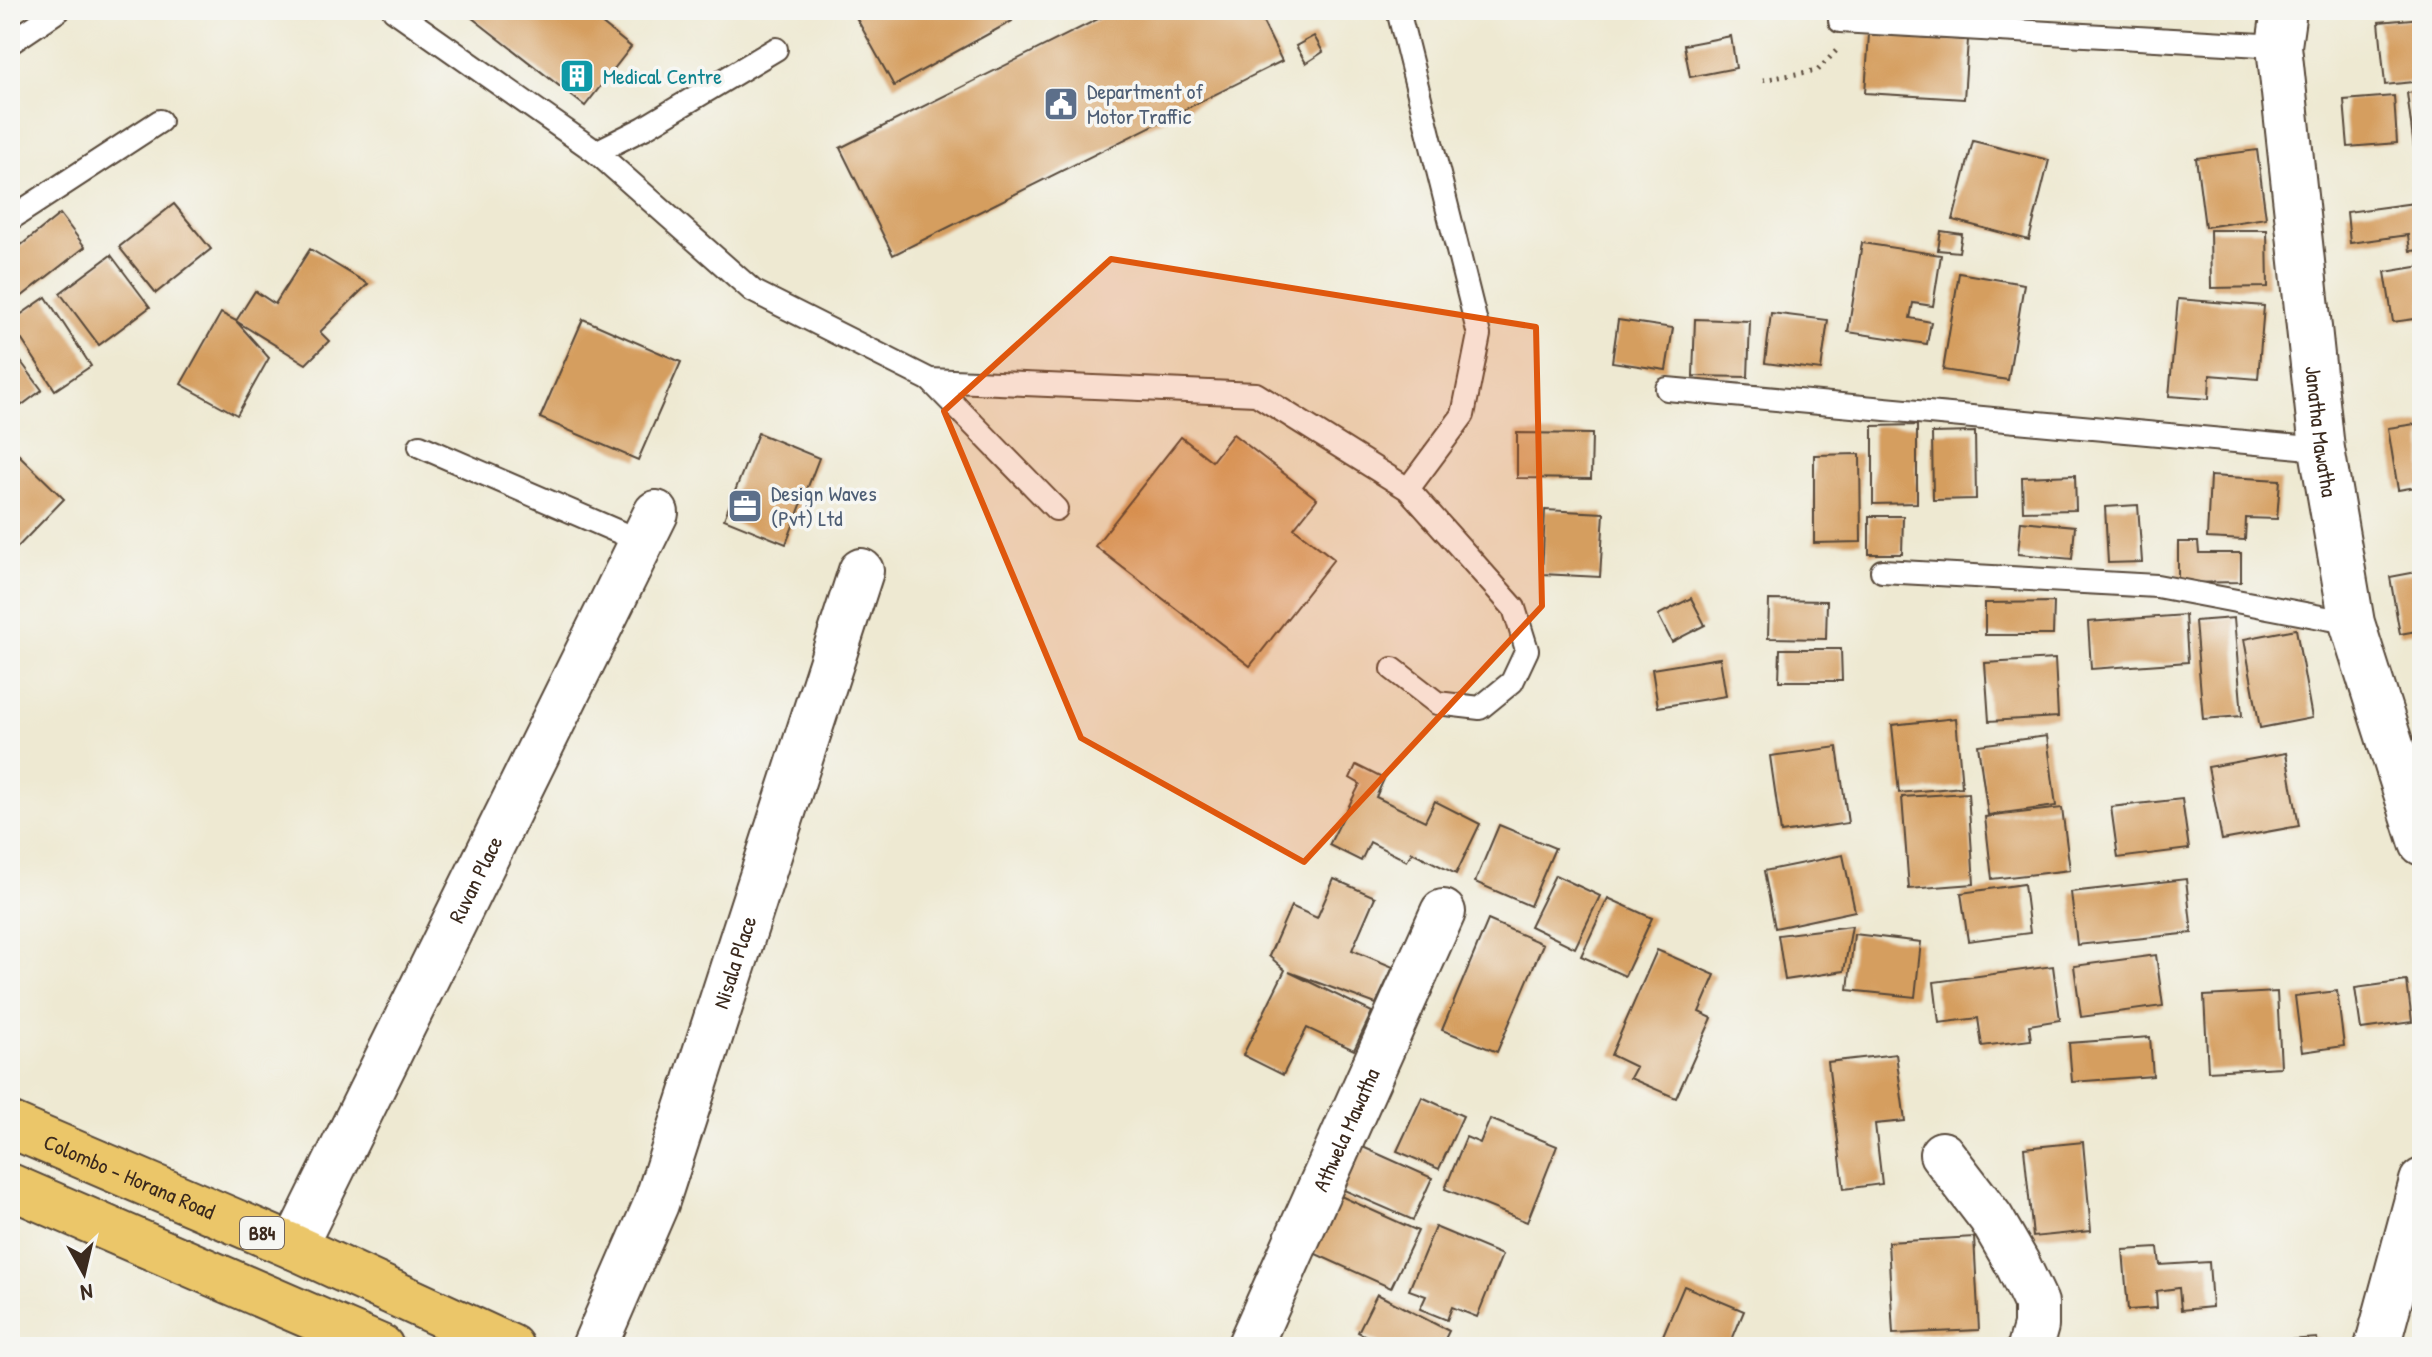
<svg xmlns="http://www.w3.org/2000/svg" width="2432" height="1357" font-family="'Patrick Hand',sans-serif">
	<rect width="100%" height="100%" fill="#f6f6f2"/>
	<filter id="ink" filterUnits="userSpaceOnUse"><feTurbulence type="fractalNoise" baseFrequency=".0125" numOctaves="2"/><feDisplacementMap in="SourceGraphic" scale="16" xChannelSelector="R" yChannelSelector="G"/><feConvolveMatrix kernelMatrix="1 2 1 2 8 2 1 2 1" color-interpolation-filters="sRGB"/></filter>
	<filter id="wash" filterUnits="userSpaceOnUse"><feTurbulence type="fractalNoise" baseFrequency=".006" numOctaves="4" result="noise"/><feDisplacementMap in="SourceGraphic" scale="32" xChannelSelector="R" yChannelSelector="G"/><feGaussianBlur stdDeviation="1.8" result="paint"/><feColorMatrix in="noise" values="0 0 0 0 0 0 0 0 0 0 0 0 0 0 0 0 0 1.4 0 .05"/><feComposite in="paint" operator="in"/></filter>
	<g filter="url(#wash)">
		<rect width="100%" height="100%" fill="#eee9d2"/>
		<g id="blocks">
			<g fill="#d59e5f">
				<path d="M462,10H585L631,47L585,106Z"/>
				<path d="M852,10H1006L1012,21L894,86Z"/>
				<path d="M1116,10H1257L1282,61L893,255L840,148Z"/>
				<path d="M2422,18V81L2385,85L2379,22Z"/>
				<path d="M1869,34L1968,40L1964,99L1865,93Z"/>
				<path d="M1314,36L1323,52L1306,63L1296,46Z"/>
				<path d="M1731,36L1736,68L1690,77L1684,45Z"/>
				<path d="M2422,91V147L2414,148L2407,93Z"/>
				<path d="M2394,96L2397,143L2348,147L2344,100Z"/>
				<path d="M1973,141L2049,160L2029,240L1953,220Z"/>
				<path d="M2257,150L2266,218L2205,227L2196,158Z"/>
				<path d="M2422,202V250L2410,251L2408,235L2350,243L2347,212Z"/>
				<path d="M174,204L211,249L156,293L119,247Z"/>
				<path d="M60,214L85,247L12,304L10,301V254Z"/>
				<path d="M2210,230H2267L2268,287L2211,288Z"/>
				<path d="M1941,231L1962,234L1959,252L1938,250Z"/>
				<path d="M1862,243L1941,255L1933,306L1913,303L1910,318L1931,322L1927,344L1848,332Z"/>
				<path d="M310,249L368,284L320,332L329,341L306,364L236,321L269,358L237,415L181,384L221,313L236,321L255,291L275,304Z"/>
				<path d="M111,255L150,307L99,345L60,293Z"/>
				<path d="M2422,266V318L2393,322L2385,272Z"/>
				<path d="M1959,273L2024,284L2008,380L1943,370Z"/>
				<path d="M46,297L91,366L55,390L10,322Z"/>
				<path d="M2178,299L2264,306L2258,379L2210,375L2209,399L2169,396Z"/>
				<path d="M1771,313L1828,320L1821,370L1765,363Z"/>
				<path d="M583,319L681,362L638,460L540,418Z"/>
				<path d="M1695,319L1750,321L1748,377L1693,376Z"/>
				<path d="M1618,320L1673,328L1666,370L1612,362Z"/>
				<path d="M10,347L42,390L10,414Z"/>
				<path d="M2422,423V486L2398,490L2388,428Z"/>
				<path d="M1917,425V503L1873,504V426Z"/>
				<path d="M1975,432L1976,499L1933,500L1932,433Z"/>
				<path d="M758,433L819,458L786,544L724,519Z"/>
				<path d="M1517,433L1592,434L1591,479L1517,478Z"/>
				<path d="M1233,434L1317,499L1294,528L1334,559L1250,666L1095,546L1181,437L1212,461Z"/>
				<path d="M18,454L64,499L10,555V462Z"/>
				<path d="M1860,454L1861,542L1814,543V455Z"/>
				<path d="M2075,475L2076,510L2023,511L2022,477Z"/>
				<path d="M2210,476L2280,480L2277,519L2246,518L2245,540L2207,538Z"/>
				<path d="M2138,505L2142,562L2108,563L2105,507Z"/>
				<path d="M1545,510L1604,513L1600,577L1542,574Z"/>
				<path d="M1869,516H1903L1902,554H1869Z"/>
				<path d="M2021,521L2075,526L2072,559L2018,554Z"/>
				<path d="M2178,542H2198L2199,553H2241V582L2178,583Z"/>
				<path d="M2422,571V630L2400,634L2390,577Z"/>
				<path d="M1691,598L1705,625L1672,642L1658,615Z"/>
				<path d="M1769,600L1827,601L1826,639L1768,638Z"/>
				<path d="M2054,602L2053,635H1985V603Z"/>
				<path d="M2185,615L2188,662L2091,669L2088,622Z"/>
				<path d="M2234,618L2242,716L2203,719L2195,621Z"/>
				<path d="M2296,629L2312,718L2260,728L2244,639Z"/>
				<path d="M1780,649H1841L1842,681H1779Z"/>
				<path d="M1720,658L1726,696L1658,707L1652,669Z"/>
				<path d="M2055,659L2058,717L1989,721L1985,663Z"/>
				<path d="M1956,718L1962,787L1899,793L1892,725Z"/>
				<path d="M2047,736L2056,806L1988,815L1978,745Z"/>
				<path d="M1837,747L1848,823L1781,833L1770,756Z"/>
				<path d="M2286,753L2299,826L2222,840L2208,767Z"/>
				<path d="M1356,765L1384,779L1376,797L1425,821L1435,801L1480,824L1456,874L1412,852L1407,861L1370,842L1361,861L1329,845L1360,784L1350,778Z"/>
				<path d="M1968,793L1974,884L1909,889L1902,797Z"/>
				<path d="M2182,799L2189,849L2118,858L2111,807Z"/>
				<path d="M2062,808L2070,870L1992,879L1985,817Z"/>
				<path d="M1499,825L1555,848L1530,906L1475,882Z"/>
				<path d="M1843,855L1855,911L1775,928L1764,871Z"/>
				<path d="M1555,875L1600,896L1575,948L1530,926Z"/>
				<path d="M1334,879L1375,897L1352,950L1393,967L1376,1004L1289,972L1372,1012L1354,1050L1307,1028L1283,1075L1243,1055L1285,970L1269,956L1291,906L1317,918Z"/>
				<path d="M2186,879L2192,933L2077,945L2071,892Z"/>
				<path d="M2024,884L2030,933L1968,941L1961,893Z"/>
				<path d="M1608,898L1652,918L1625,976L1581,956Z"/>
				<path d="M1488,920L1543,944L1497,1052L1442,1030Z"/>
				<path d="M1852,926L1844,971L1785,980L1778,935Z"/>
				<path d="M1854,934L1921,942L1915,997L1848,990Z"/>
				<path d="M1657,950L1715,975L1699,1012L1712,1018L1676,1098L1630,1078L1636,1067L1611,1055Z"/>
				<path d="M2156,955L2163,1006L2081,1017L2074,966Z"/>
				<path d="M2053,966L2060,1020L2029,1025L2031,1040L1982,1046L1978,1018L1939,1023L1934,982Z"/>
				<path d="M2407,981L2412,1022L2361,1029L2355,988Z"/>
				<path d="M2337,991L2344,1046L2302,1052L2295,996Z"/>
				<path d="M2277,992L2281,1067L2208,1071L2204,996Z"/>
				<path d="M2150,1037L2153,1076L2072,1082L2069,1043Z"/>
				<path d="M1896,1054L1905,1121L1875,1124L1882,1184L1844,1189L1828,1062Z"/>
				<path d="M1422,1097L1463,1116L1439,1169L1397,1151Z"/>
				<path d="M1490,1119L1557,1146L1527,1222L1445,1189L1466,1137L1480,1143Z"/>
				<path d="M2083,1142L2091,1231L2033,1237L2024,1148Z"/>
				<path d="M1356,1144L1432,1178L1413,1220L1337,1187Z"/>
				<path d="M1334,1193L1418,1231L1391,1288L1307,1250Z"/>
				<path d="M1435,1227L1502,1255L1477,1317L1452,1307L1447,1320L1420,1309L1426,1296L1409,1290Z"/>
				<path d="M1974,1237L1979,1330L1893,1334L1888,1242Z"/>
				<path d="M2158,1248L2160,1265L2209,1262L2212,1307L2181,1310L2179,1288L2156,1291L2157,1308L2128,1310L2123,1250Z"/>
				<path d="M1684,1286L1744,1311L1729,1347H1658Z"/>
				<path d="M1377,1294L1449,1331L1441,1347H1388L1358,1332Z"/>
				<path d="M2317,1338L2318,1347H2246L2245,1343Z"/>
			</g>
		</g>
	</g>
	<g filter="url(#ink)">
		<use href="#blocks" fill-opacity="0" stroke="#564739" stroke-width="2"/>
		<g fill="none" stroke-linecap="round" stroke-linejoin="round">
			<g stroke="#564739" stroke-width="26">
				<g id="lane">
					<path d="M394,10L596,152L753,291L930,380L1256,394L1408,489L1514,608L1527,650L1512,682L1480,708L1437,703L1393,669"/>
					<path d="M1398,10L1479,335L1463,415L1408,489"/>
					<path d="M1840,10V21L2279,46"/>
					<path d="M10,43L59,10"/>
					<path d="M596,152L644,128L776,49"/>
					<path d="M10,219L160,121"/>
					<path d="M930,380L1056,509"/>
					<path d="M1667,389L2322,449"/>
					<path d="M420,446L642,542"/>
					<path d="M1882,571L2157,586L2352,623"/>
				</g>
			</g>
			<g stroke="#564739" stroke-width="48">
				<g id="street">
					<path id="s1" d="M2284,10L2279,46L2322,449L2352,623L2422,843"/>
					<path d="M1942,1154L1991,1218L2017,1263L2036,1303V1326L2030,1347"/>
					<path id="s2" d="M294,1247L656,513"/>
					<path id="s3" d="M594,1347L656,1204L861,571"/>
					<path id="s4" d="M1249,1347L1443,912"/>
					<path d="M2377,1347L2422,1181"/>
				</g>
			</g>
			<g stroke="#564739" stroke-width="48">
				<g id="primary">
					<path id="s5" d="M10,1125L294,1247L511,1347"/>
					<path d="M10,1186L381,1347"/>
				</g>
			</g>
			<path stroke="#564739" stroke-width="5" stroke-dasharray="2 6" stroke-linecap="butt" d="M1763,80L1818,70L1837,50"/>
			<use href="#lane" stroke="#fff" stroke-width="22"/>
			<use href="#street" stroke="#fff" stroke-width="44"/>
			<use href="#primary" stroke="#ebc669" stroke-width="44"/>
		</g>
	</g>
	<path fill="#df570d" fill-opacity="0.2" stroke="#df570d" stroke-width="6" stroke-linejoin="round" d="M1111,259L1536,327L1542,606L1304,862L1081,738L944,411Z"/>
	<defs>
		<g id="building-square" transform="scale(1.8)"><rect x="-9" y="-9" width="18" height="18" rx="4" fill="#0f9aa8" stroke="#f6f6f2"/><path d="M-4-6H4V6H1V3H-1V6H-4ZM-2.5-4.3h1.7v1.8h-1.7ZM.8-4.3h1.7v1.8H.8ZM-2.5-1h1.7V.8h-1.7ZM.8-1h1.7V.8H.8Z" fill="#fff"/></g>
		<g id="civic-square" transform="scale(1.8)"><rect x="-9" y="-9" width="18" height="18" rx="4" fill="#5c6f8a" stroke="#f6f6f2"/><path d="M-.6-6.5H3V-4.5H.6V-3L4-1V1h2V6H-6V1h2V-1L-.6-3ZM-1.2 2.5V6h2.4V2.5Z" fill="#fff"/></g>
		<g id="office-square" transform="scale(1.8)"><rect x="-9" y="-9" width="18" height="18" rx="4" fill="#5c6f8a" stroke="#f6f6f2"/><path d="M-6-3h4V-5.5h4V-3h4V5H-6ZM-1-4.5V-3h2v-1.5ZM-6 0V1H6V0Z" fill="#fff"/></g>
	</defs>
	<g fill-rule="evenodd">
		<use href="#building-square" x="577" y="76"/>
		<use href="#civic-square" x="1061" y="104"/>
		<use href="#office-square" x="745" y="506"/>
	</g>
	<g text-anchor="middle" stroke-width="7" stroke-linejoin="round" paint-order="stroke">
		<rect fill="#f6f6f2" stroke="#73675e" stroke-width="2" x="240" y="1217" width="44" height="32" rx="6"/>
		<g font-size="20" font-weight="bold" fill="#3b2a1e">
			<text x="262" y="1240">B84</text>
		</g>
		<g font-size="22" fill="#0d838f" stroke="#f6f6f2" text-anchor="start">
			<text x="603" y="84">Medical Centre</text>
		</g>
		<g font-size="22" fill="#4e5e75" stroke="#f6f6f2" text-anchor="start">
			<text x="1087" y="99">Department of<tspan x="1087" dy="25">Motor Traffic</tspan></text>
			<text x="771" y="501">Design Waves<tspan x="771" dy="25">(Pvt) Ltd</tspan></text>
		</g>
		<g font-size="22" fill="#3b2a1e" stroke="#f6f6f2">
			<text dy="8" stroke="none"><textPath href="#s1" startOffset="424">Janatha Mawatha</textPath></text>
			<text dy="8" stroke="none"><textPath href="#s2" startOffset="410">Ruvan Place</textPath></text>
			<text dy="8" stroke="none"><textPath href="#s3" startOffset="410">Nisala Place</textPath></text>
			<text dy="8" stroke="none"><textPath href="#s4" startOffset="238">Athwela Mawatha</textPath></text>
			<text dy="8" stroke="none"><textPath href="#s5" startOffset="130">Colombo - Horana Road</textPath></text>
		</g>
	</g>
	<rect width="2432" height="1357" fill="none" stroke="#f6f6f2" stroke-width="40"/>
	<g transform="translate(84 1273) rotate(172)" stroke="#f6f6f2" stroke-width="6" paint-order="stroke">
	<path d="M0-6L14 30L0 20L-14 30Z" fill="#3b2a1e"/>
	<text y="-12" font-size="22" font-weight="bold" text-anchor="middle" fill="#3b2a1e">N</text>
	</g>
</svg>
